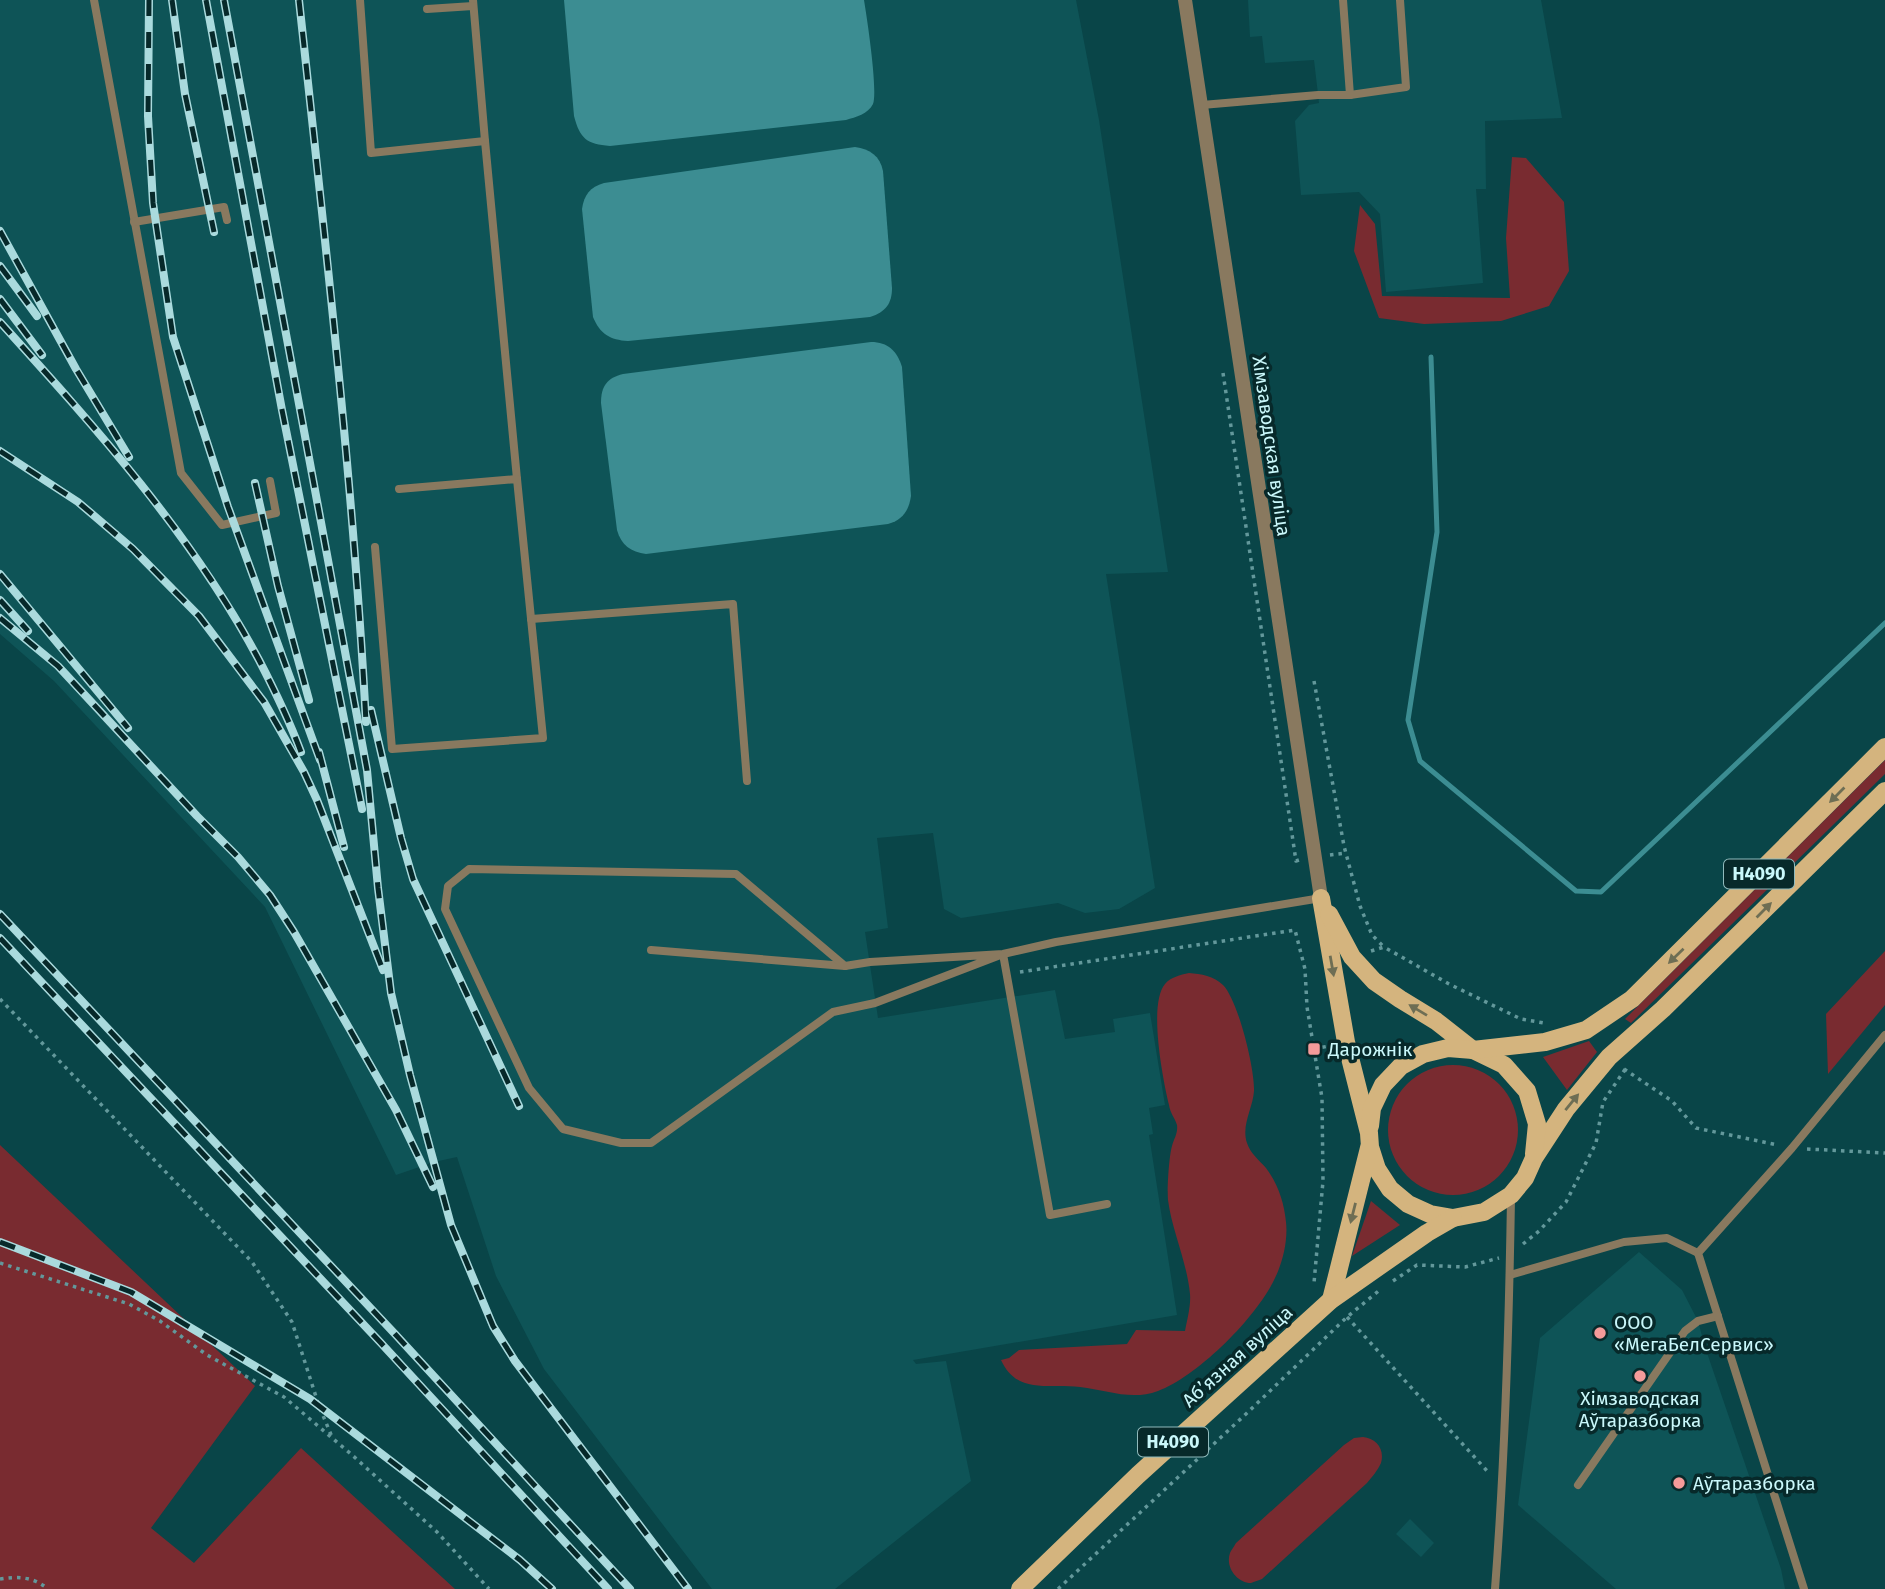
<svg xmlns="http://www.w3.org/2000/svg" width="1885" height="1589" font-family="'Fira Sans',sans-serif">
	<rect width="100%" height="100%" fill="#094548"/>
	<g fill="#0e5457">
		<path d="M0,0H1076L1099,120L1168,572L1106,574L1155,888L1119,909L1085,913L1058,903L961,918L944,909L933,833L877,838L888,928L865,932L878,1018L1055,990L1065,1039L1115,1032L1113,1019L1150,1013L1165,1105L1149,1108L1153,1134L1149,1135L1177,1315L913,1360L916,1364L946,1361L971,1481L835,1589H712L544,1369L496,1276L457,1157L434,1162L396,1175L265,907L54,681L0,634Z"/>
		<path d="M1248,0H1541L1562,118L1485,121L1486,189H1476L1483,283L1386,292L1380,214L1359,192L1301,195L1295,121L1309,105L1319,103L1314,60L1265,63L1262,36L1250,37Z"/>
		<path d="M1639,1252L1682,1290L1698,1321L1705,1347L1781,1569L1785,1589H1616L1518,1505L1540,1338Z"/>
		<path d="M1410,1519L1434,1543L1421,1557L1396,1534Z"/>
	</g>
	<g fill="#792b30">
		<path d="M1512,157L1526,158L1564,202L1569,271L1549,306L1501,321L1424,324L1379,318L1354,251L1360,205L1375,224L1382,296L1510,298L1506,238Z"/>
		<path d="M1885,760V774L1631,1023L1625,1019Z"/>
		<path d="M1885,951V1005L1828,1074L1826,1014Z"/>
		<path d="M1189,973C1201,974 1214,976 1223,985C1238,1000 1255,1069 1254,1091C1253,1108 1241,1125 1247,1143C1250,1153 1259,1160 1266,1168C1278,1184 1284,1202 1286,1222C1288,1240 1283,1262 1275,1278C1257,1317 1198,1376 1158,1391C1131,1401 1107,1390 1080,1387C1048,1383 1017,1395 1001,1360L1009,1358L1019,1350L1127,1344L1136,1330L1185,1331C1187,1320 1191,1306 1190,1294C1187,1262 1172,1231 1168,1200C1167,1189 1169,1156 1172,1146C1174,1138 1178,1134 1177,1125C1175,1118 1170,1113 1169,1105C1163,1080 1148,1004 1165,984C1171,977 1180,975 1189,973Z"/>
		<path d="M1589,1041L1597,1052L1567,1090L1543,1057Z"/>
		<circle cx="1453" cy="1130" r="65"/>
		<path d="M0,1145L255,1386L151,1528L194,1563L301,1448L455,1589H0Z"/>
		<path d="M1371,1201L1400,1225L1352,1256Z"/>
		<path d="M1363,1437C1376,1438 1385,1449 1381,1463C1378,1470 1372,1477 1367,1483L1262,1579C1259,1580 1254,1582 1251,1583C1237,1583 1225,1567 1230,1553C1231,1550 1234,1547 1236,1543L1344,1445L1354,1438Z"/>
	</g>
	<g fill="#3c8d92">
		<path d="M564,0H864C867,18 878,91 873,104C868,114 856,117 846,120L610,146C587,144 580,139 574,116Z"/>
		<path d="M855,147C870,149 880,156 883,171L892,288C892,303 886,312 870,317L628,341C610,340 600,334 593,317L582,209C584,195 590,187 604,183Z"/>
		<path d="M871,342C888,342 897,351 902,367L911,496C909,510 903,520 888,524L646,554C631,552 621,545 617,530L601,403C601,386 607,378 623,374Z"/>
	</g>
	<g fill="none" stroke-linecap="round" stroke-linejoin="round">
		<path stroke="#3c8d92" stroke-width="5" d="M1431,357L1437,532L1408,720L1420,761L1576,891L1601,892L1885,623"/>
		<g stroke="#63989b" stroke-width="3.5" stroke-dasharray="3.5 5" stroke-linecap="butt">
			<path d="M1223,373L1296,861L1299,860"/>
			<path d="M1314,681L1344,846L1360,906L1372,935L1383,946"/>
			<path d="M1330,855L1346,853"/>
			<path d="M1371,951L1384,947L1449,984L1521,1019L1544,1023"/>
			<path d="M1020,972L1295,930L1305,969L1307,1007L1322,1098L1323,1181L1314,1283"/>
			<path d="M0,999L252,1262L292,1322L319,1406L332,1437"/>
			<path d="M1314,1049L1329,1046"/>
			<path d="M1624,1069L1672,1101L1696,1128L1778,1145"/>
			<path d="M1807,1149L1885,1153"/>
			<path d="M1523,1244L1539,1231L1566,1202L1596,1143L1603,1102L1626,1068"/>
			<path d="M0,1263L129,1304L160,1321L207,1355L284,1397L351,1454L437,1532L489,1589"/>
			<path d="M1393,1281L1417,1265L1465,1267L1499,1258"/>
			<path d="M1347,1317L1489,1473"/>
			<path d="M0,1579C18,1576 34,1577 48,1589"/>
			<path d="M1058,1589L1247,1413L1347,1317L1381,1289"/>
		</g>
		<g stroke="#89795f" stroke-width="8">
			<path d="M94,0L181,473L222,525L276,513L270,481"/>
			<path d="M360,0L371,153L485,141L517,479"/>
			<path d="M473,0L485,141"/>
			<path d="M1343,0L1350,95"/>
			<path d="M427,9L473,6"/>
			<path d="M1202,105L1318,95H1350L1406,87L1400,0"/>
			<path d="M134,222L224,207L227,220"/>
			<path d="M375,547L392,749L543,738L517,479L399,489"/>
			<path d="M531,619L733,604L747,781"/>
			<path d="M651,950L845,966"/>
			<path d="M1107,1204L1050,1215L1003,954L875,1003L833,1012L651,1143H621L563,1129L529,1088L445,909L448,886L469,869L736,874L845,966L870,962L1003,954L1056,942L1321,898"/>
			<path d="M1510,1275L1624,1242L1667,1238L1698,1253"/>
			<path d="M1578,1485L1685,1331L1698,1321L1718,1316"/>
			<path d="M1495,1589C1505,1459 1509,1328 1511,1198"/>
			<path d="M1804,1589L1698,1253L1792,1148L1885,1035"/>
		</g>
		<path stroke="#89795f" stroke-width="14" d="M1185,0L1321,898"/>
		<g stroke="#d4b47e" stroke-width="18">
			<path d="M1321,898L1346,1042L1369,1133L1370,1147L1377,1169L1390,1189L1408,1204L1430,1214L1453,1218L1484,1212L1511,1195L1525,1178L1534,1158L1566,1109L1609,1057L1663,1009L1885,791"/>
			<path d="M1329,914L1352,957L1374,981L1400,999L1436,1021L1473,1050L1504,1065L1527,1091L1537,1124L1534,1154"/>
			<path d="M1370,1126L1372,1108L1383,1085L1401,1066L1423,1054L1448,1048L1473,1050L1545,1042L1586,1030L1632,999L1885,747"/>
			<path d="M1331,1300L1369,1148"/>
			<path d="M1020,1589L1138,1475L1331,1300L1427,1233L1453,1218"/>
		</g>
		<g stroke="#aadadd" stroke-width="8">
			<g id="rail">
				<path d="M149,0L148,116L153,203L173,337L228,507L320,760"/>
				<path d="M172,0L185,94L214,232"/>
				<path d="M206,0L282,410L362,809"/>
				<path d="M224,0L367,770L378,888L391,993L410,1075L451,1225L493,1326L515,1361L688,1589"/>
				<path d="M299,0C325,240 353,480 366,722"/>
				<path d="M0,231L76,369L129,457"/>
				<path d="M0,266L37,316"/>
				<path d="M0,299L42,355"/>
				<path d="M0,322C95,427 192,534 259,660C275,691 289,720 301,752"/>
				<path d="M0,451L78,502L133,549L199,616L264,702L304,772L317,800L383,970"/>
				<path d="M255,483L278,586L309,700"/>
				<path d="M0,574L128,728"/>
				<path d="M0,600L28,631"/>
				<path d="M0,618L58,666L197,816L238,857L270,895L294,932L396,1110L433,1187"/>
				<path d="M371,710L401,838L413,879L519,1106"/>
				<path d="M319,752L344,847"/>
				<path d="M0,914L395,1334L630,1589"/>
				<path d="M0,938L380,1342L608,1589"/>
				<path d="M0,1242L131,1292L310,1399L520,1560L552,1589"/>
			</g>
		</g>
		<use href="#rail" stroke="#07292a" stroke-width="5" stroke-dasharray="16" stroke-linecap="butt"/>
	</g>
	<defs><path id="oneway-solid" d="M-6-.8H1V-3.2L6.5 0L1 3.2V.8H-6Z" transform="scale(1.75)"/></defs>
	<g fill="#6e6e54">
		<use href="#oneway-solid" transform="translate(1837 795) rotate(135)"/>
		<use href="#oneway-solid" transform="translate(1764 910) rotate(-45)"/>
		<use href="#oneway-solid" transform="translate(1676 956) rotate(136)"/>
		<use href="#oneway-solid" transform="translate(1332 966) rotate(80)"/>
		<use href="#oneway-solid" transform="translate(1418 1010) rotate(-149)"/>
		<use href="#oneway-solid" transform="translate(1572 1102) rotate(-51)"/>
		<use href="#oneway-solid" transform="translate(1353 1213) rotate(104)"/>
	</g>
	<g fill="#f59b9a" stroke="#07292a" stroke-width="2.5">
		<rect x="1307" y="1042" width="14" height="14" rx="3.5"/>
		<circle cx="1600" cy="1333" r="7"/>
		<circle cx="1640" cy="1376" r="7"/>
		<circle cx="1679" cy="1483" r="7"/>
	</g>
	<g text-anchor="middle" stroke-width="7" stroke-linejoin="round" paint-order="stroke">
		<g fill="#07292a" stroke="#90babc" stroke-width="2">
			<rect x="1724" y="859.5" width="70" height="29" rx="5"/>
			<rect x="1138" y="1427.5" width="70" height="29" rx="5"/>
		</g>
		<g font-size="18" font-weight="bold" fill="#caf8fb">
			<text x="1759" y="880">Н4090</text>
			<text x="1173" y="1448">Н4090</text>
		</g>
		<g font-size="19" fill="#caf8fb" stroke="#07292a">
			<text transform="translate(1272 446) rotate(82)" y="7">Хімзаводская вуліца</text>
			<text transform="translate(1237 1356) rotate(-42)" y="7">Абʼязная вуліца</text>
		</g>
		<g font-size="19" fill="#caf8fb" stroke="#07292a" text-anchor="start">
			<text x="1328" y="1056">Дарожнік</text>
			<text x="1614" y="1329">ООО<tspan x="1614" dy="22">«МегаБелСервис»</tspan></text>
			<text x="1640" y="1405" text-anchor="middle">Хімзаводская<tspan x="1640" dy="22">Аўтаразборка</tspan></text>
			<text x="1693" y="1490">Аўтаразборка</text>
		</g>
	</g>
</svg>
